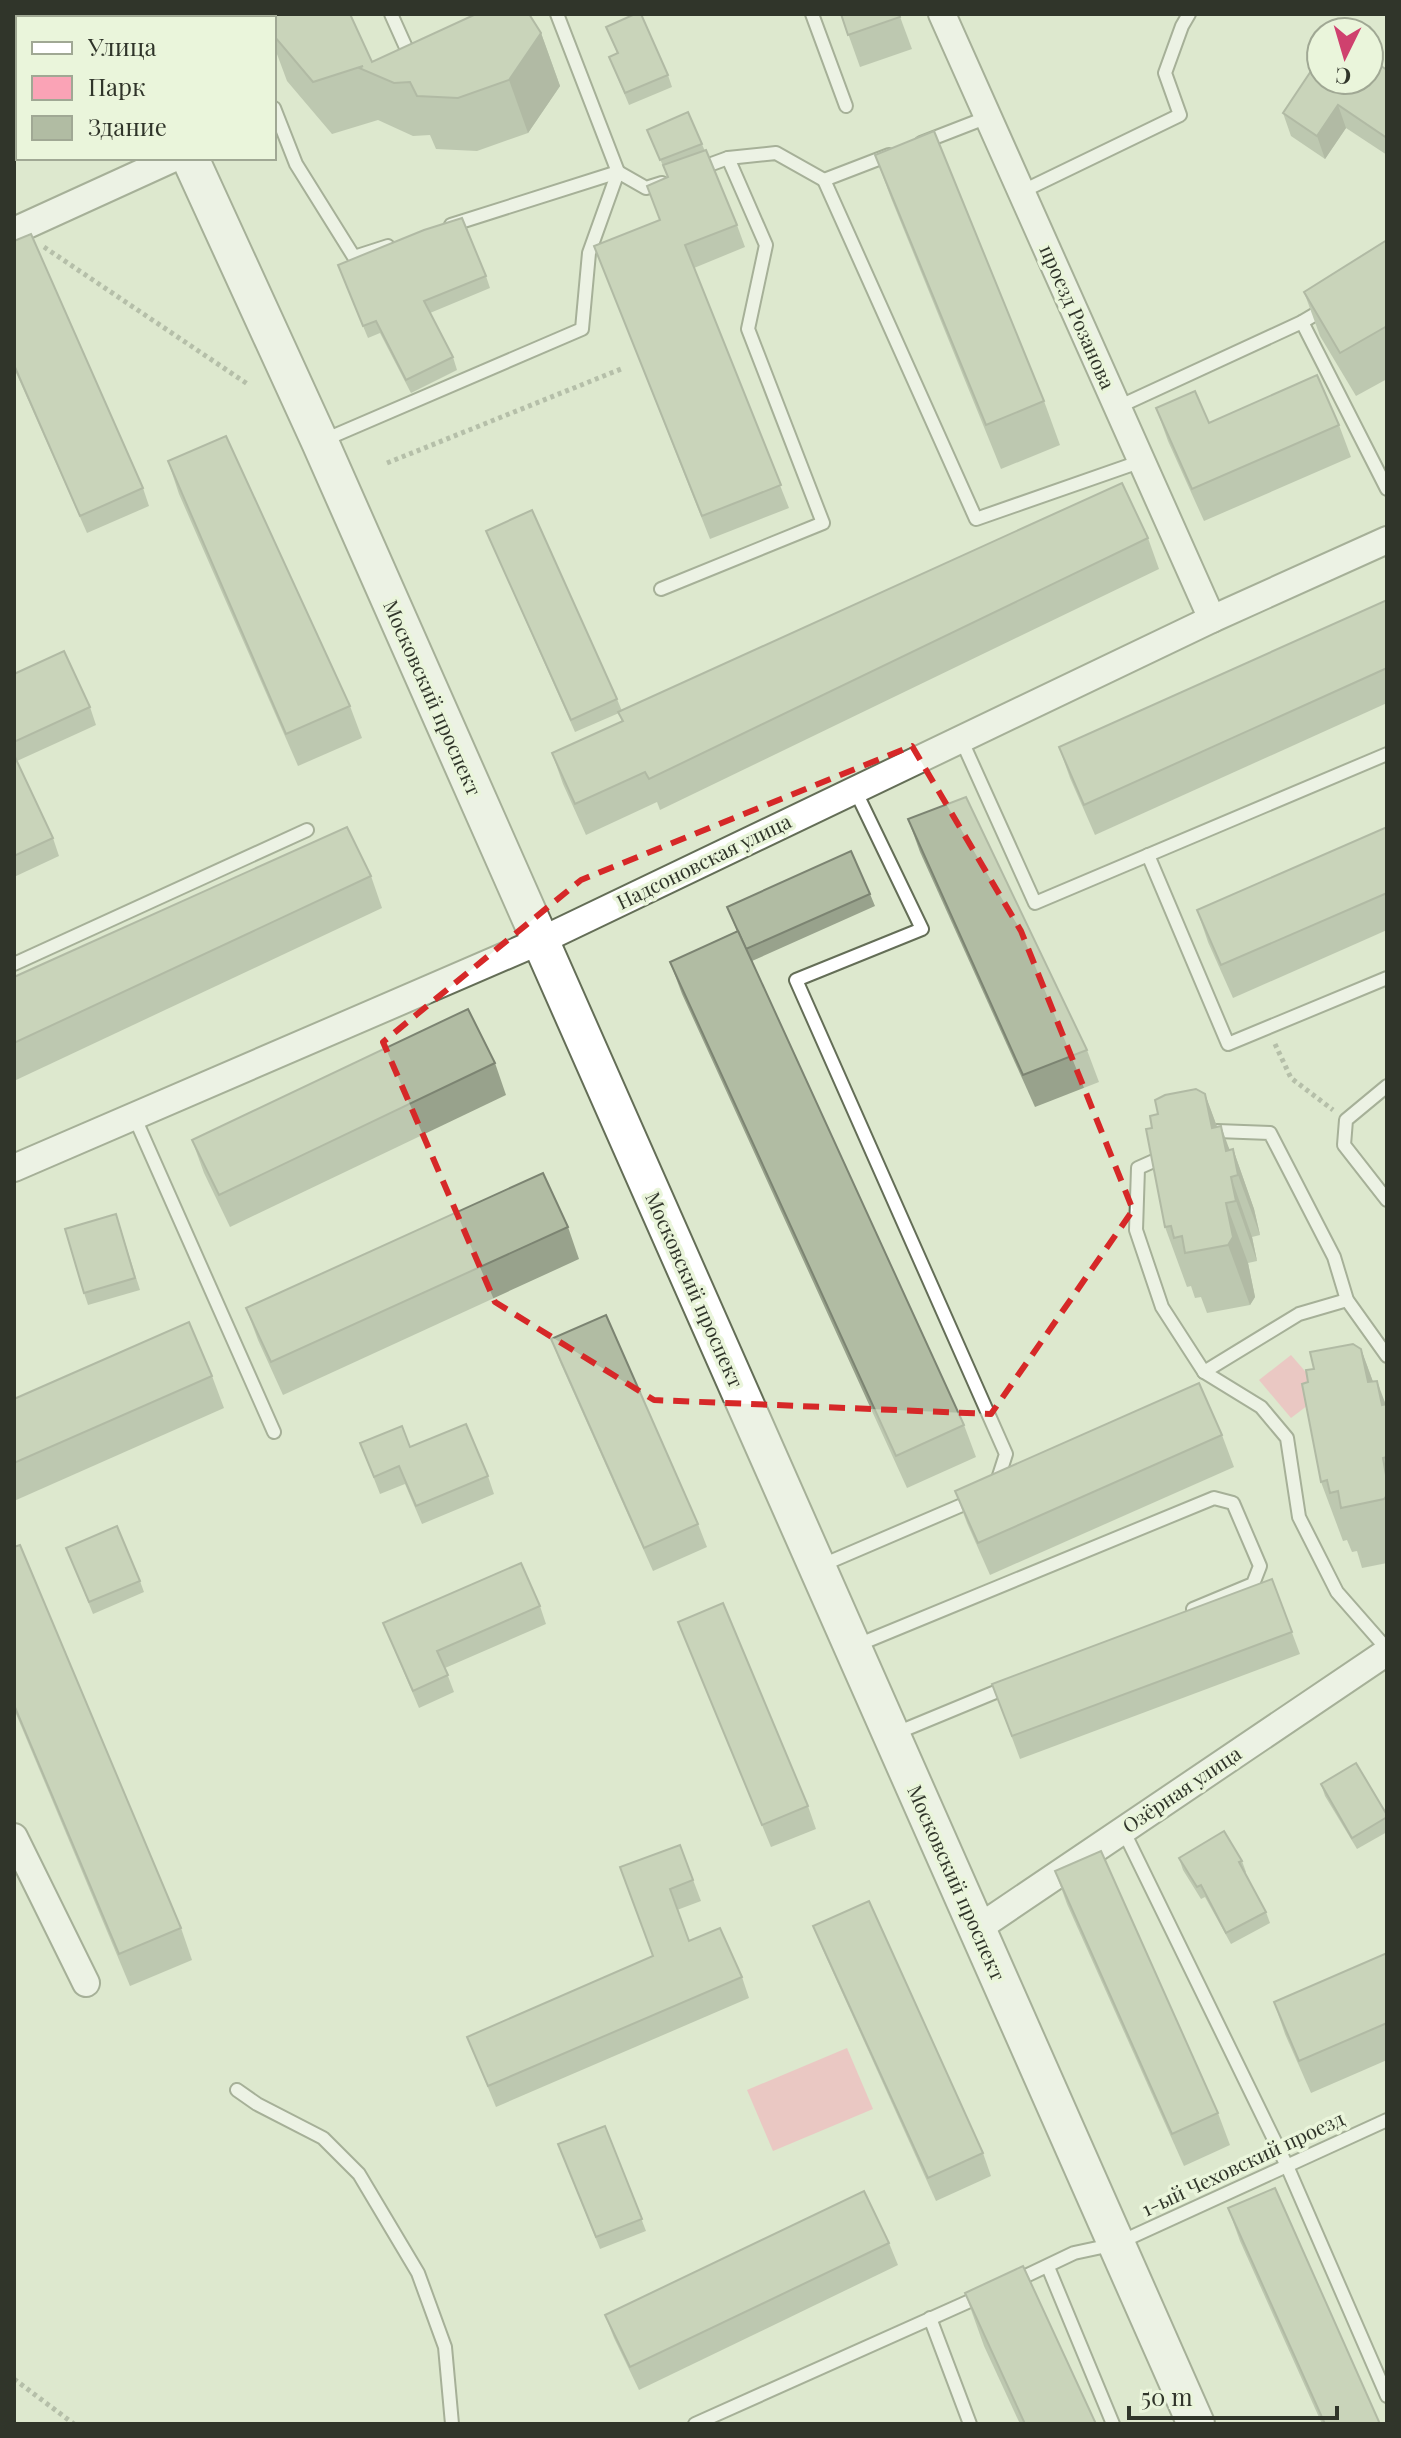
<svg xmlns="http://www.w3.org/2000/svg" width="1401" height="2438" font-family="'Playfair Display',serif">
	<rect width="100%" height="100%" fill="#dde8ce"/>
	<g fill="#faa3b6">
		<path d="M1291,1355L1324,1393L1291,1418L1259,1380Z"/>
		<path d="M847,2048L873,2109L773,2151L747,2090Z"/>
	</g>
	<g fill="none" stroke-linecap="round" stroke-linejoin="round">
		<g stroke="#646e57" stroke-width="16">
			<g id="service">
				<path d="M237,14L239,18"/>
				<path d="M391,14L408,52L415,50"/>
				<path d="M812,14L846,106"/>
				<path d="M274,108L296,164L354,257L388,246"/>
				<path d="M921,143L988,117"/>
				<path d="M889,155L824,180L976,519L1142,461"/>
				<path d="M698,169L728,158L776,153L824,180"/>
				<path d="M1021,192L1180,115L1165,73L1182,26L1189,14"/>
				<path d="M451,225L618,172L646,188L662,183"/>
				<path d="M1302,322L1387,489"/>
				<path d="M1118,407L1302,322L1324,309"/>
				<path d="M324,440L582,329L589,253L618,172L557,14"/>
				<path d="M661,589L823,523L748,329L766,245L728,158"/>
				<path d="M961,739L1035,903L1387,754"/>
				<path d="M855,790L922,929L796,980L1006,1454L996,1485"/>
				<path d="M1148,855L1228,1044L1387,978"/>
				<path d="M14,964L307,830"/>
				<path d="M1387,1086L1346,1120L1344,1145L1387,1200"/>
				<path d="M134,1116L274,1432"/>
				<path d="M1210,1134L1217,1131L1270,1133L1334,1257L1347,1300L1387,1356"/>
				<path d="M1165,1156L1138,1168L1136,1230L1162,1307L1204,1372L1261,1407L1287,1438L1299,1517L1337,1592L1387,1649"/>
				<path d="M1204,1372L1299,1314L1347,1300"/>
				<path d="M820,1566L976,1499"/>
				<path d="M855,1646L1214,1498L1233,1503L1260,1566L1253,1584L1193,1609"/>
				<path d="M894,1734L1010,1686"/>
				<path d="M1123,1830L1287,2166L1387,2396"/>
				<path d="M237,2090L257,2104L323,2138L359,2174L418,2273L445,2347L452,2424"/>
				<path d="M1048,2267L1113,2424"/>
				<path d="M1013,2282L1074,2253L1116,2244L1387,2120"/>
				<path d="M930,2318L970,2424"/>
				<path d="M695,2424L981,2296"/>
			</g>
		</g>
		<g stroke="#646e57" stroke-width="30">
			<g id="minor">
				<path d="M942,14L1212,619"/>
				<path d="M14,231L174,158"/>
				<path d="M14,1168L540,941L1212,619L1387,540"/>
				<path d="M14,1837L86,1983"/>
				<path d="M977,1929L1387,1652"/>
			</g>
		</g>
		<g stroke="#646e57" stroke-width="40">
			<g id="secondary">
				<path d="M129,14L131,18"/>
				<path d="M190,158L320,442L1196,2424"/>
			</g>
		</g>
		<g stroke="#868e7c" stroke-width="5" stroke-dasharray="4 4" stroke-linecap="butt">
			<path d="M44,247L249,385"/>
			<path d="M387,463L621,369"/>
			<path d="M1275,1044L1291,1078L1333,1110"/>
			<path d="M14,2379L74,2424"/>
		</g>
		<use href="#service" stroke="#fff" stroke-width="12"/>
		<use href="#minor" stroke="#fff" stroke-width="26"/>
		<use href="#secondary" stroke="#fff" stroke-width="36"/>
	</g>
	<g fill="#98a28c">
		<path d="M841,14H899L912,49L860,67Z"/>
		<path d="M274,18L372,62L541,33L560,86L528,133L477,151L436,149L430,135L413,136L378,120L332,134L287,81L274,46Z"/>
		<path d="M606,27L668,75L672,87L629,105L609,57L617,53Z"/>
		<path d="M1387,70V155L1346,128L1325,159L1291,136L1283,113Z"/>
		<path d="M688,112L737,225L745,247L694,268L789,508L710,539L594,246L660,220L668,177L647,130Z"/>
		<path d="M875,155L1044,401L1060,445L1001,469L891,198Z"/>
		<path d="M1387,240V379L1356,396L1320,336L1304,292Z"/>
		<path d="M14,241L143,488L149,506L87,533L14,368Z"/>
		<path d="M486,276L490,288L430,313L453,357L457,370L411,393L380,333L368,338L343,278Z"/>
		<path d="M1156,408L1209,423L1339,425L1351,457L1204,521L1168,441Z"/>
		<path d="M168,461L350,706L362,738L298,766L179,494Z"/>
		<path d="M486,531L617,699L622,711L1148,538L1159,569L660,810L657,802L586,835L563,784L552,753L622,722L619,713L575,732Z"/>
		<path d="M1387,600V703L1095,835L1070,778L1059,747Z"/>
		<path d="M14,674L90,707L96,725L17,761L53,838L59,856L14,877Z"/>
		<path d="M908,819L1087,1050L1099,1082L1035,1107L920,852Z"/>
		<path d="M1387,827V930L1233,998L1208,942L1197,910Z"/>
		<path d="M371,876L382,908L14,1081V977Z"/>
		<path d="M870,894L875,906L752,961L964,1425L976,1457L907,1488L682,994L670,962L737,931L727,907Z"/>
		<path d="M495,1063L506,1095L230,1227L204,1173L192,1140Z"/>
		<path d="M1205,1094L1217,1127L1230,1150L1233,1149L1254,1209L1260,1235L1252,1237L1257,1261L1248,1263L1255,1297L1250,1305L1207,1313L1201,1297L1195,1298L1191,1286L1187,1287L1165,1227L1158,1114Z"/>
		<path d="M116,1214L140,1290L88,1305L84,1293Z"/>
		<path d="M568,1227L579,1259L283,1395L258,1340L246,1308Z"/>
		<path d="M551,1339L698,1524L707,1547L653,1571L560,1362Z"/>
		<path d="M1361,1349L1373,1382L1386,1404H1387V1563L1362,1568L1357,1551L1352,1552L1347,1540L1343,1541L1321,1482L1314,1369Z"/>
		<path d="M212,1376L224,1408L14,1501V1399Z"/>
		<path d="M1222,1435L1234,1467L990,1575L967,1523L955,1491Z"/>
		<path d="M360,1443L410,1447L488,1476L494,1494L422,1524L405,1484L380,1494Z"/>
		<path d="M14,1547L181,1928L192,1960L130,1986L14,1709Z"/>
		<path d="M71,1559L140,1581L144,1592L93,1614Z"/>
		<path d="M1272,1579L1300,1654L1020,1759L992,1684Z"/>
		<path d="M540,1606L546,1624L445,1668L454,1692L419,1708L383,1623Z"/>
		<path d="M678,1622L808,1806L816,1829L771,1847Z"/>
		<path d="M1321,1784L1387,1815V1832L1357,1849L1325,1796Z"/>
		<path d="M680,1845L701,1901L677,1910L689,1941L742,1977L749,1998L496,2107L467,2037L653,1956Z"/>
		<path d="M1179,1858L1242,1861L1246,1872L1245,1873L1266,1912L1270,1923L1231,1944L1205,1897L1201,1899L1183,1870Z"/>
		<path d="M1055,1871L1218,2113L1230,2145L1184,2166L1067,1904Z"/>
		<path d="M813,1926L983,2153L991,2176L936,2201L822,1948Z"/>
		<path d="M1387,1953V2060L1311,2093L1285,2034L1274,2002Z"/>
		<path d="M605,2126L646,2231L600,2249L558,2144Z"/>
		<path d="M1228,2208L1380,2424H1322L1240,2241Z"/>
		<path d="M889,2243L898,2265L639,2390L614,2338L605,2315Z"/>
		<path d="M965,2293L1096,2424H1020L984,2346Z"/>
	</g>
	<g fill="#7c8472">
		<path d="M541,33L560,86L528,133L509,80Z"/>
		<path d="M1338,105L1346,128L1325,159L1317,136Z"/>
		<path d="M1205,1094L1227,1154L1231,1177L1252,1237L1257,1261L1236,1201L1212,1128Z"/>
		<path d="M1221,1126L1236,1168L1233,1149L1254,1209L1260,1235L1238,1175L1226,1151Z"/>
		<path d="M1226,1203L1248,1263L1255,1297L1250,1305L1228,1245Z"/>
		<path d="M1361,1349L1383,1409L1368,1382Z"/>
		<path d="M1377,1381L1387,1408L1382,1405Z"/>
	</g>
	<g fill="#b1bca3" stroke="#7c8472" stroke-width="2">
		<path d="M265,14H350L372,62L476,14H529L541,33L509,80L458,98L417,96L410,82L394,83L359,68L363,66L313,82L274,36V18H266Z"/>
		<path d="M635,14H641L668,75L625,93L609,57L618,53L606,27Z"/>
		<path d="M841,14H899L900,17L848,35Z"/>
		<path d="M1321,56V80H1369V58L1387,70V138L1338,105L1317,136L1283,113Z"/>
		<path d="M688,112L702,144L660,160L647,130Z"/>
		<path d="M934,131L1044,401L986,425L875,155Z"/>
		<path d="M706,150L737,225L685,245L781,485L702,516L594,246L660,220L647,186L668,177L663,165Z"/>
		<path d="M462,218L486,276L424,301L453,357L406,380L376,321L363,326L338,265L424,230Z"/>
		<path d="M31,234L143,488L80,516L14,365V241Z"/>
		<path d="M1387,240V326L1340,353L1304,292Z"/>
		<path d="M1317,375L1339,425L1192,489L1156,408L1195,391L1209,423Z"/>
		<path d="M226,436L350,706L286,734L168,461Z"/>
		<path d="M1122,483L1148,538L649,779L645,772L575,804L552,753L623,721L618,712Z"/>
		<path d="M532,510L617,699L571,720L486,531Z"/>
		<path d="M1387,600V668L1084,805L1059,747Z"/>
		<path d="M64,651L90,707L14,742V674Z"/>
		<path d="M14,755L53,838L14,856Z"/>
		<path d="M966,797L1087,1050L1023,1075L908,819Z"/>
		<path d="M347,827L371,876L14,1043V977Z"/>
		<path d="M1387,827V893L1221,965L1197,910Z"/>
		<path d="M851,851L870,894L746,949L727,907Z"/>
		<path d="M738,931L964,1425L896,1456L670,962Z"/>
		<path d="M468,1009L495,1063L219,1195L192,1140Z"/>
		<path d="M1196,1089L1205,1094L1212,1128L1221,1126L1226,1151L1233,1149L1238,1175L1231,1177L1236,1201L1226,1203L1233,1237L1228,1245L1185,1253L1182,1236L1174,1238L1171,1226L1165,1227L1146,1129L1152,1128L1150,1116L1158,1114L1155,1100L1165,1095Z"/>
		<path d="M543,1173L568,1227L271,1362L246,1308Z"/>
		<path d="M116,1214L135,1278L84,1293L65,1229Z"/>
		<path d="M606,1315L698,1524L644,1548L551,1339Z"/>
		<path d="M189,1322L212,1376L14,1463V1399Z"/>
		<path d="M1353,1344L1361,1349L1368,1382L1377,1381L1382,1405L1387,1404V1457L1383,1458L1387,1481V1495L1384,1499L1341,1508L1338,1491L1330,1493L1327,1480L1321,1482L1302,1384L1308,1382L1306,1370L1314,1369L1310,1352Z"/>
		<path d="M1199,1383L1222,1435L978,1543L955,1491Z"/>
		<path d="M466,1424L488,1476L416,1506L399,1466L374,1477L360,1443L402,1426L410,1447Z"/>
		<path d="M117,1526L140,1581L89,1602L66,1548Z"/>
		<path d="M20,1545L181,1928L119,1954L14,1705V1547Z"/>
		<path d="M521,1563L540,1606L437,1651L448,1675L413,1691L383,1623Z"/>
		<path d="M1272,1579L1292,1632L1012,1736L992,1684Z"/>
		<path d="M723,1603L808,1806L762,1825L678,1622Z"/>
		<path d="M1356,1763L1387,1815V1817L1352,1838L1321,1784Z"/>
		<path d="M1224,1831L1242,1861L1239,1862L1266,1912L1226,1933L1201,1885L1197,1887L1179,1858Z"/>
		<path d="M680,1845L693,1880L670,1889L689,1941L720,1928L742,1977L488,2086L467,2037L653,1956L620,1867Z"/>
		<path d="M1101,1851L1218,2113L1172,2134L1055,1871Z"/>
		<path d="M869,1901L983,2153L928,2178L813,1926Z"/>
		<path d="M1387,1953V2023L1299,2061L1274,2002Z"/>
		<path d="M605,2126L642,2219L596,2237L558,2144Z"/>
		<path d="M1275,2188L1380,2424H1325L1228,2208Z"/>
		<path d="M864,2191L889,2243L630,2367L605,2315Z"/>
		<path d="M1023,2266L1096,2424H1025L965,2293Z"/>
	</g>
	<path d="M0 0H1401V2438H0ZM912,746L1021,931L1133,1210L991,1414L654,1400L495,1302L383,1042L581,880Z" fill="#dde8ce" fill-opacity=".55" fill-rule="evenodd"/>
	<path fill="none" stroke="#d62828" stroke-width="6" stroke-dasharray="16 10" stroke-linejoin="round" d="M912,746L1021,931L1133,1210L991,1414L654,1400L495,1302L383,1042L581,880Z"/>
	<g text-anchor="middle" stroke-width="7" stroke-linejoin="round" paint-order="stroke">
		<g font-size="20" fill="#30352a" stroke="#eaf5db">
			<text transform="translate(1077 317) rotate(66)" y="7">проезд Розанова</text>
			<text transform="translate(432 698) rotate(66)" y="7">Московский проспект</text>
			<text transform="translate(704 862) rotate(-26)" y="7">Надсоновская улица</text>
			<text transform="translate(694 1290) rotate(66)" y="7">Московский проспект</text>
			<text transform="translate(1182 1790) rotate(-34)" y="7">Озёрная улица</text>
			<text transform="translate(956 1883) rotate(66)" y="7">Московский проспект</text>
			<text transform="translate(1243 2164) rotate(-25)" y="7">1-ый Чеховский проезд</text>
		</g>
	</g>
	<rect width="1401" height="2438" fill="none" stroke="#30352a" stroke-width="32"/>
	<rect x="16" y="16" width="260" height="144" fill="#eaf5db" stroke="#a0a894" stroke-width="2"/>
	<rect x="32" y="42" width="40" height="12" fill="#ffffff" stroke="#a0a894" stroke-width="2"/>
	<text x="88" y="56" font-size="24" fill="#30352a">Улица</text>
	<rect x="32" y="76" width="40" height="24" fill="#faa3b6" stroke="#a0a894" stroke-width="2"/>
	<text x="88" y="96" font-size="24" fill="#30352a">Парк</text>
	<rect x="32" y="116" width="40" height="24" fill="#b1bca3" stroke="#a0a894" stroke-width="2"/>
	<text x="88" y="136" font-size="24" fill="#30352a">Здание</text>
	<g transform="translate(1345 56) rotate(185)"><circle r="38" fill="#eaf5db" stroke="#a0a894" stroke-width="2"/>
	<path d="M0-6L14 30L0 20L-14 30Z" fill="#cf416e"/>
	<text y="-12" font-size="22" font-weight="bold" text-anchor="middle" fill="#30352a">С</text>
	</g>
	<path d="M1129 2406v12h208v-12" fill="none" stroke="#30352a" stroke-width="4"/>
	<text x="1141" y="2406" font-size="24" fill="#30352a" stroke="#eaf5db" stroke-width="6" paint-order="stroke">50 m</text>
</svg>
